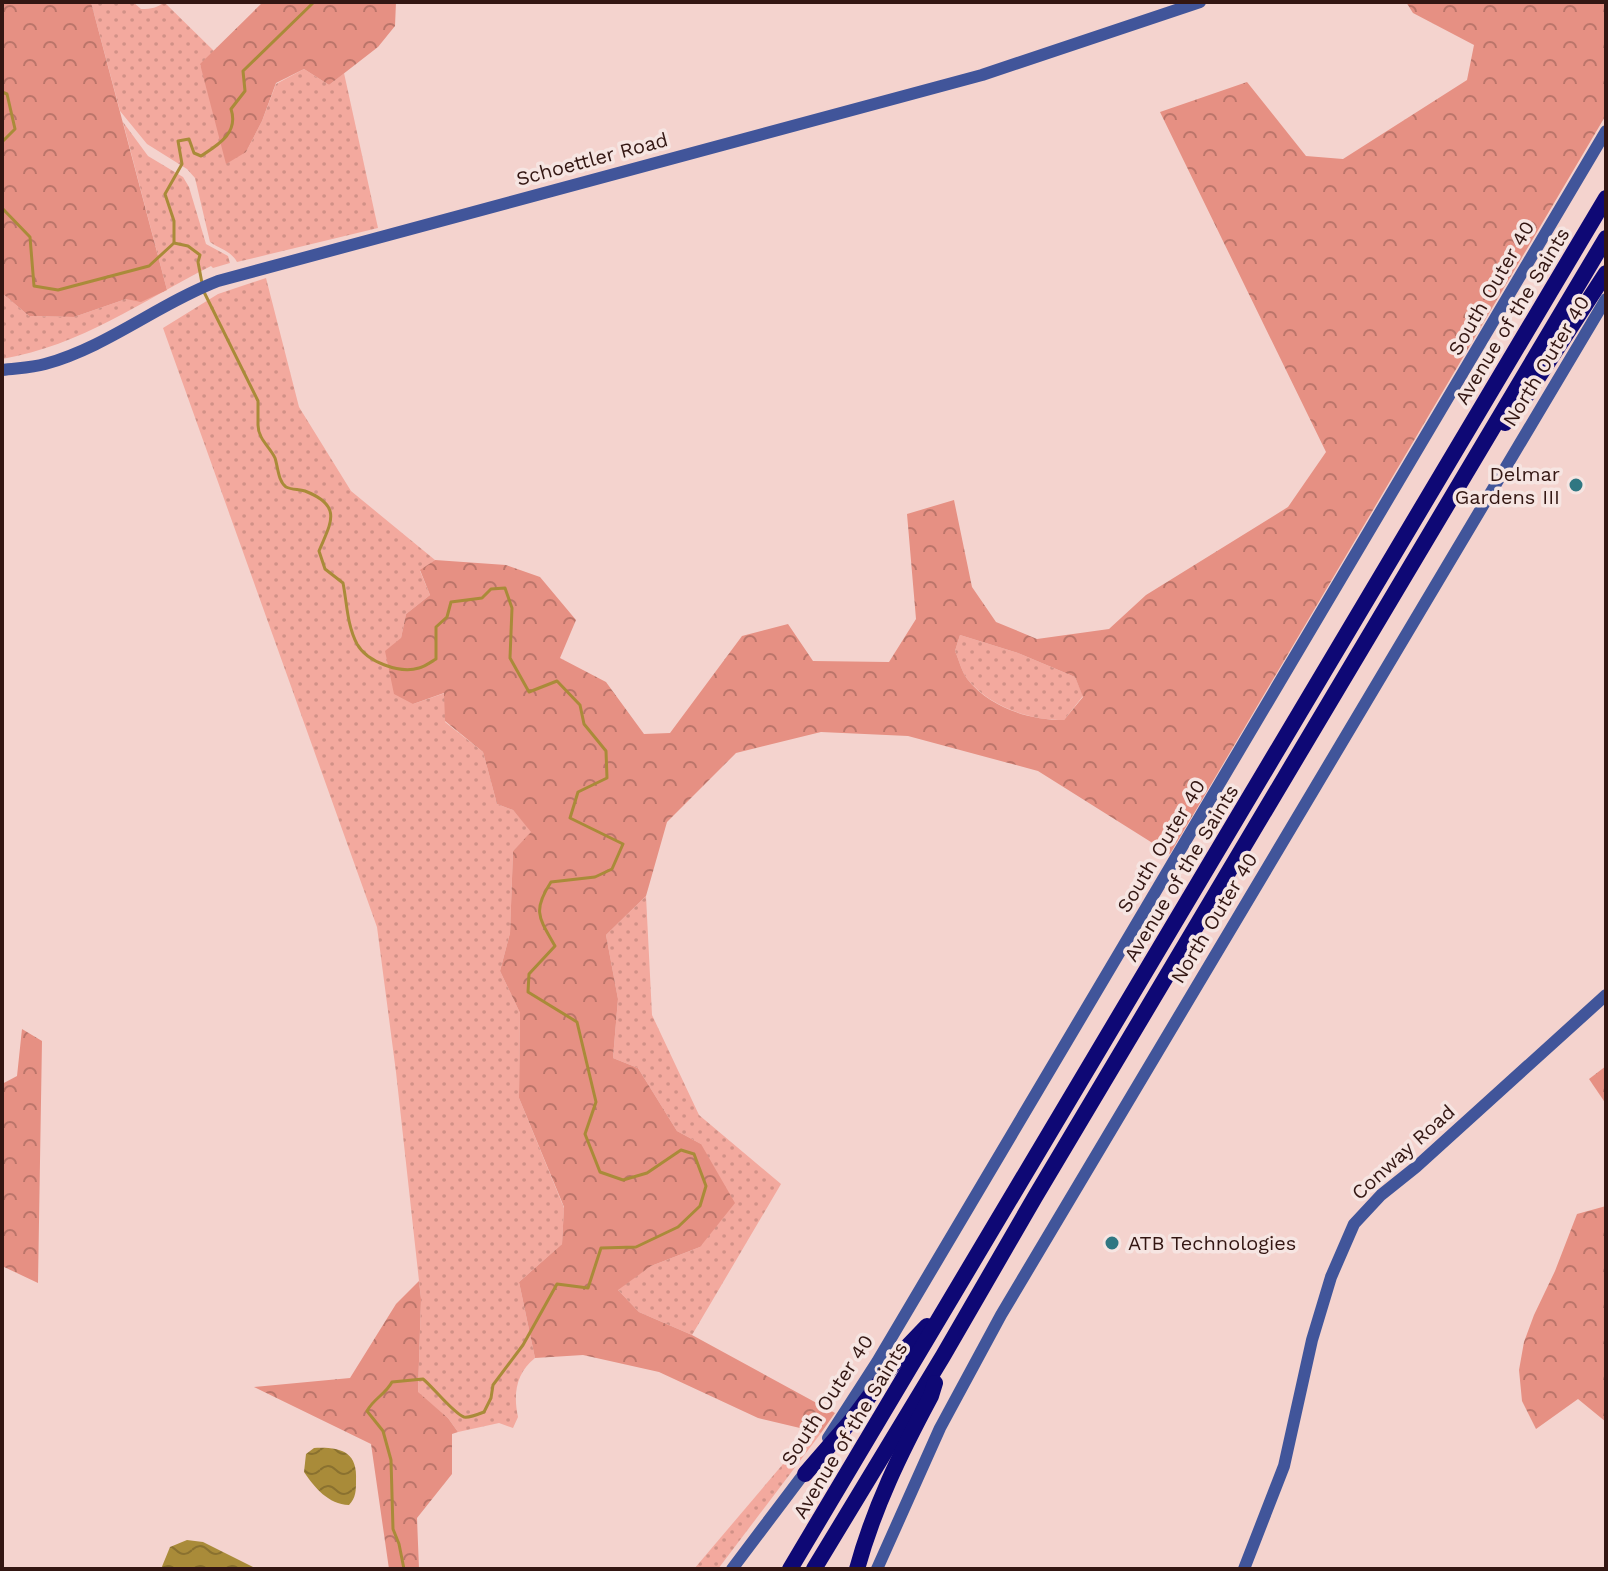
<svg xmlns="http://www.w3.org/2000/svg" width="1608" height="1571" font-family="'Work Sans',sans-serif">
	<defs>
		<pattern id="grass-dots" width="8" height="8" patternUnits="userSpaceOnUse" patternTransform="scale(2)"><rect width="8" height="8" fill="#f3a99e"/><path d="M2 2h.1M6 6h.1" fill="none" stroke="#d19187" stroke-width="1.8" stroke-linecap="round"/></pattern>
		<pattern id="forest-crowns" width="20" height="18" patternUnits="userSpaceOnUse" patternTransform="scale(2)"><rect width="20" height="18" fill="#e69083"/><path d="M2 6a3 3 0 1 1 6 0M12 15a3 3 0 1 1 6 0" fill="none" stroke="#bb756a"/></pattern>
		<pattern id="water-waves" width="16" height="10" patternUnits="userSpaceOnUse" patternTransform="scale(2)"><rect width="16" height="10" fill="#a98b39"/><path d="M0 5q4-4 8 0t8 0" fill="none" stroke="#8a712f"/></pattern>
	</defs>
	<rect width="100%" height="100%" fill="#f4d3ce"/>
	<g fill="url(#grass-dots)">
		<path d="M91,2H133L141,9C152,9 157,8 164,2L214,51L200,65L246,152L262,121L276,84L304,69L329,85L344,73L378,228L237,262C231,251 220,249 210,242L195,178L187,169L147,144L120,111Z"/>
		<path d="M123,122L148,156L183,177L189,187L206,244L228,256L230,263L213,268L211,266C140,302 82,345 2,359V293L29,316L74,317L126,299L167,290Z"/>
		<path d="M266,278L299,407L351,491L435,560L420,571L430,595L406,614L401,638L413,704L445,693V722L483,752L497,804L513,810L532,832L513,851L510,933L500,971L520,1013L519,1098L564,1208L562,1244L519,1282L535,1358C516,1373 513,1394 518,1417L513,1428L499,1423L458,1432L448,1418L418,1393L421,1299L396,1072L377,927L163,328L218,294Z"/>
		<path d="M960,635L1018,653L1075,677L1083,696L1064,720C1030,720 992,708 968,680C962,673 959,660 955,651Z"/>
		<path d="M646,896L652,1015L699,1115L781,1184L692,1335L639,1312L617,1289L651,1266L700,1247L701,1144L677,1131L638,1068L613,1058L618,999L606,935Z"/>
		<path d="M811,1431L821,1433L718,1569H694Z"/>
	</g>
	<g fill="url(#forest-crowns)" fill-rule="evenodd">
		<path d="M2,2H91L167,290L141,302L126,299L74,317L29,316L2,293Z"/>
		<path d="M263,2H396L395,26L378,47L329,85L304,69L276,83L262,121L246,152L226,164L200,64Z"/>
		<path d="M1406,2H1606V115L1170,854L1038,771L908,736L821,732L736,753L667,822L646,896L606,935L618,999L613,1058L638,1068L677,1131L701,1144L735,1203L700,1247L651,1266L618,1290L639,1312L692,1335L835,1413L821,1433L758,1418L659,1372L583,1355L535,1358L519,1282L562,1244L564,1207L519,1098L520,1013L500,971L510,933L513,851L531,832L513,810L497,804L483,752L445,721L444,693L413,704L394,694L385,651L401,638L406,614L430,595L420,570L435,560L506,565L540,577L576,620L560,658L606,682L644,734L670,733L742,636L788,624L813,661L889,662L916,619L907,514L954,500L972,587L996,622L1037,639L1109,629L1146,595L1288,507L1326,452L1160,112L1247,82L1306,156L1343,159L1467,80L1474,45L1413,13ZM960,635L1018,653L1075,677L1083,697L1064,720C1029,720 991,708 968,680C962,673 959,660 955,651Z"/>
		<path d="M22,1029L42,1041L38,1283L2,1266V1084L17,1076Z"/>
		<path d="M1606,1066V1104L1589,1079Z"/>
		<path d="M1606,1206V1422L1578,1399L1536,1429L1522,1401L1519,1370L1524,1342L1534,1315L1555,1271L1577,1214Z"/>
		<path d="M419,1281L421,1299L418,1392L448,1418L458,1432L452,1434V1474L417,1518L419,1569H389L371,1444L254,1387L350,1378L396,1304Z"/>
	</g>
	<g fill="url(#water-waves)">
		<path d="M314,1448C340,1447 358,1451 356,1481C356,1490 356,1498 349,1505C328,1504 315,1488 304,1472L306,1454Z"/>
		<path d="M187,1540L203,1542L257,1569H161L170,1547Z"/>
	</g>
	<g fill="none" stroke-linecap="round" stroke-linejoin="round">
		<g stroke="#a98b39" stroke-width="3">
			<path d="M2,92L7,94L15,129L2,142"/>
			<path d="M2,208L30,237L34,286L58,290L149,266L174,243L188,246L200,255L198,262L202,283"/>
			<path d="M174,242V221L165,194L182,164L178,141L189,139L194,153L201,156C218,145 239,133 231,109L245,91L243,71L314,2"/>
			<path d="M203,290L258,401C258,409 258,417 258,425C258,439 270,447 275,458C278,467 278,481 286,487C292,490 299,489 305,491C344,506 330,524 319,551L325,569L343,583C347,603 347,625 357,644C367,662 400,674 419,668C424,667 431,662 436,659V627L447,617L451,602L482,598L491,589L505,588L512,608L510,658L529,692L557,681L580,705L584,724L606,751L607,778L578,792L570,818L623,844L612,869L595,877L551,882C532,911 539,918 555,946L529,974L528,992L577,1022L596,1102L585,1134L600,1172L623,1180L647,1173L681,1150L694,1154L706,1186L700,1206L678,1227L636,1247L601,1248L588,1288L557,1284L523,1345L493,1385L491,1398L484,1412C479,1414 469,1418 464,1417C454,1414 433,1387 423,1379L392,1382C385,1395 374,1398 367,1411L383,1431L391,1460L393,1529L399,1544L404,1569"/>
		</g>
		<g stroke="#41559a" stroke-width="12">
			<path d="M2,370C16,368 31,368 45,364C107,347 158,304 218,281L982,75L1200,2"/>
			<path d="M828,1438L877,1362L1606,131"/>
			<path d="M732,1569L809,1467"/>
			<path d="M877,1569L940,1428L1001,1315L1606,299"/>
			<path d="M1244,1569L1284,1466L1312,1340L1331,1277L1354,1224L1381,1195L1416,1167L1606,995"/>
		</g>
		<g stroke="#0e0875" stroke-width="16">
			<path d="M1505,423L1521,404L1606,273"/>
			<path d="M805,1474L850,1422L904,1350L927,1326"/>
			<path d="M790,1569L1606,198"/>
			<path d="M814,1569L943,1356L1035,1197L1606,238"/>
			<path d="M857,1569C874,1507 901,1452 931,1396L935,1383"/>
		</g>
	</g>
	<g fill="#307782" stroke="#f6e5e2" stroke-width="3">
		<circle cx="1576" cy="485" r="8"/>
		<circle cx="1112" cy="1243" r="8"/>
	</g>
	<g text-anchor="middle" stroke-width="7" stroke-linejoin="round" paint-order="stroke">
		<g font-size="20" fill="#331612" stroke="#f6e5e2">
			<text transform="translate(592 159) rotate(-15)" y="7">Schoettler Road</text>
			<text transform="translate(1491 288) rotate(-60)" y="7">South Outer 40</text>
			<text transform="translate(1512 316) rotate(-59)" y="7">Avenue of the Saints</text>
			<text transform="translate(1546 361) rotate(-59)" y="7">North Outer 40</text>
			<text transform="translate(1161 846) rotate(-59)" y="7">South Outer 40</text>
			<text transform="translate(1181 873) rotate(-59)" y="7">Avenue of the Saints</text>
			<text transform="translate(1214 918) rotate(-59)" y="7">North Outer 40</text>
			<text transform="translate(1403 1152) rotate(-42)" y="7">Conway Road</text>
			<text transform="translate(827 1400) rotate(-57)" y="7">South Outer 40</text>
			<text transform="translate(850 1430) rotate(-59)" y="7">Avenue of the Saints</text>
		</g>
		<g font-size="20" fill="#331612" stroke="#f6e5e2" text-anchor="end">
			<text x="1560" y="481">Delmar<tspan x="1560" dy="23">Gardens III</tspan></text>
			<text x="1128" y="1250" text-anchor="start">ATB Technologies</text>
		</g>
	</g>
	<rect width="1608" height="1571" fill="none" stroke="#331612" stroke-width="8"/>
</svg>
